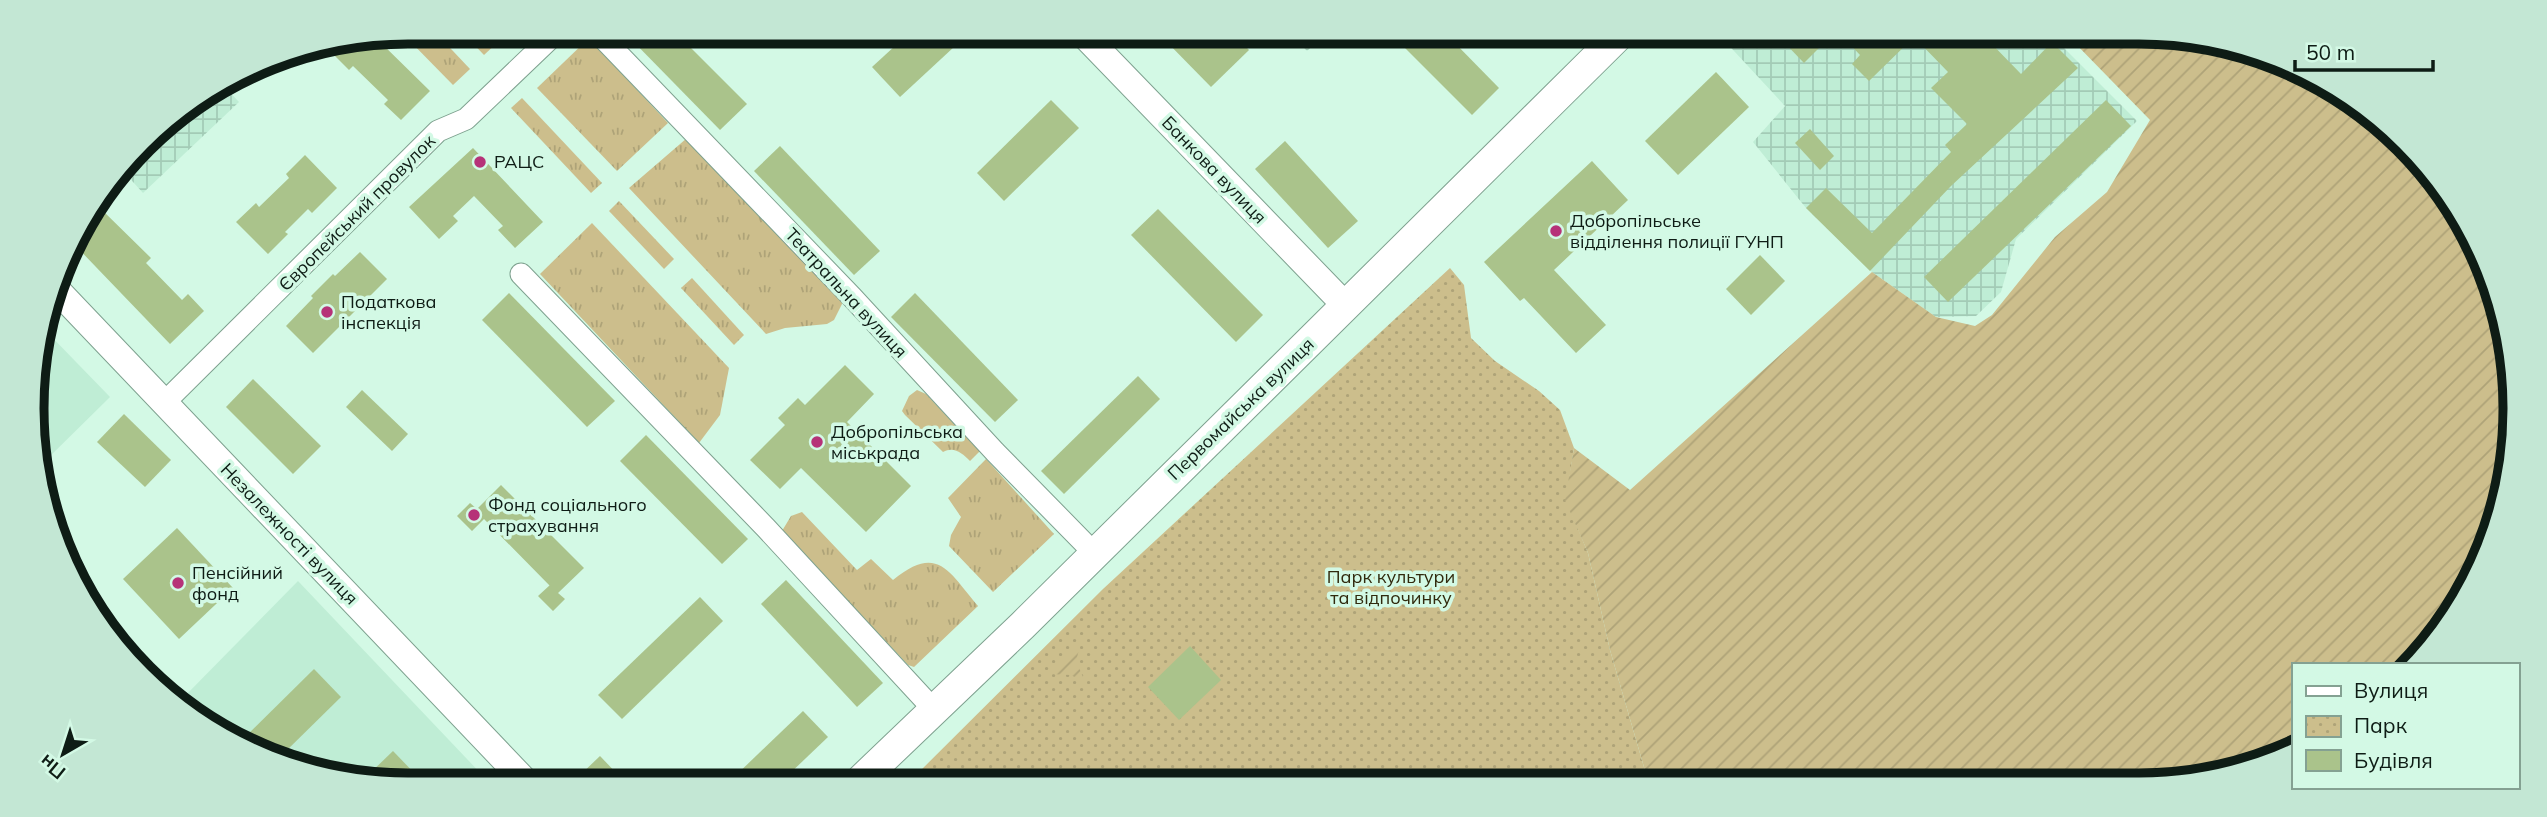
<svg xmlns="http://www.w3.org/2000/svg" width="2547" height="817" font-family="Mulish,sans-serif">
	<defs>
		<pattern id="industrial-grid" width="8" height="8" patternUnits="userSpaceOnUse" patternTransform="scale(1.75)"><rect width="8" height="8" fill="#bfedd5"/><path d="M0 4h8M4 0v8" fill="none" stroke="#a3cbb6"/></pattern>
		<pattern id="grass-tufts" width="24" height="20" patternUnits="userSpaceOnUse" patternTransform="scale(1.75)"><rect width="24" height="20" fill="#ccbe8c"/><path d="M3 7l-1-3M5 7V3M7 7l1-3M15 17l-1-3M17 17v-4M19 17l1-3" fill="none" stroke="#aea378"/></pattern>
		<pattern id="park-dots" width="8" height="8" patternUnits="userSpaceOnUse" patternTransform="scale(1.75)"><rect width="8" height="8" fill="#ccbe8c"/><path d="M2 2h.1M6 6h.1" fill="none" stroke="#aea378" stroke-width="1.8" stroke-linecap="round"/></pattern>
		<pattern id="garden-furrows" width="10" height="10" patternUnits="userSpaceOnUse" patternTransform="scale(1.75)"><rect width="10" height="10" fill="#ccbe8c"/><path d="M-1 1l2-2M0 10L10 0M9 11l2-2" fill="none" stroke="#aea378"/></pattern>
	</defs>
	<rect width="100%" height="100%" fill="#d3f9e5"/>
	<g fill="#bfedd5">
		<path d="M44,329L110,397L42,464L35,360Z"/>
		<path d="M298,581L486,779L335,778L199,722L179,702Z"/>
	</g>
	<g fill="url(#industrial-grid)">
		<path d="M1292,35H1324L1307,51Z"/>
		<path d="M1721,37L2054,38L2137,121L2016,239L2001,292L1976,316L1936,317L1872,272L1806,208L1753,142L1785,106Z"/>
		<path d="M224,86L239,102L143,193L124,172L160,125Z"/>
	</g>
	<g fill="url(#grass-tufts)">
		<path d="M409,32H435L470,69L453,85L402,33Z"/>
		<path d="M462,32H490L499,41L484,55Z"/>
		<path d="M589,38L668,123L617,171L537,88Z"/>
		<path d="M522,98L602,183L591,193L511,108Z"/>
		<path d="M687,138L843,302L834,320L827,324L785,328L766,334L629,188Z"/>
		<path d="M619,201L674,259L664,269L609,211Z"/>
		<path d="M592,223L729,368L720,415L699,443L540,274Z"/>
		<path d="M692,278L744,335L734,345L681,288Z"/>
		<path d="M917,390L926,394L980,451L970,461C962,453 954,446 943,452L905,415L902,411L909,396Z"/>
		<path d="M986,459L1054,534L993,592L949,546L951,535L961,517L948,498Z"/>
		<path d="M802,512L857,570L871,559L893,580C938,543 949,572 978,606L914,667L908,665L782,531L791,516Z"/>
	</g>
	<path fill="url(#park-dots)" d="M1450,268L1464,285L1471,338L1495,361L1539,391L1560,410L1574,448L1566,500L1588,553L1610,650L1648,781L912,779L1103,589Z"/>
	<g fill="url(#garden-furrows)">
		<path d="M2070,38L2212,39L2348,95L2452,199L2508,335V482L2465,597L2413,665H2293V750L2188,782L1648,781L1610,650L1588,553L1565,500L1574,448L1630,490L1872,272L1936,317L1975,326L1992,315L2055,237L2107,192L2150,120Z"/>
		<path d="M1074,646L1079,650L1076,661L1083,677L1078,679L1071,675L1050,674L1049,668L1062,661Z"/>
	</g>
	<g fill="#aac38b">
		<path d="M624,32L676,33L747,104L720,130Z"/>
		<path d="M908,34H968L900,97L872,67Z"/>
		<path d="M1160,35H1235L1249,50L1211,87Z"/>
		<path d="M1393,36H1448L1499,88L1472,115Z"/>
		<path d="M1779,37H1830L1804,63Z"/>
		<path d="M1843,37L1888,38H1913L1869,81L1852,64L1860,55Z"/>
		<path d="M376,38L430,91L401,120L384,104L388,100L353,66L349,70L332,53L339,45Z"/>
		<path d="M1915,38H1986L2021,74L2052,42L2078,68L1951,186L1870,271L1806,208L1826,188L1872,233L1951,152L1945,145L1967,124L1931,88L1948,72Z"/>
		<path d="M1716,72L1749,107L1678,175L1645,141Z"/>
		<path d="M1051,100L1079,128L1004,201L977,173Z"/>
		<path d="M2106,100L2131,126L1948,302L1924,277Z"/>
		<path d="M1810,129L1834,156L1820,170L1795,143Z"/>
		<path d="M1285,141L1358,221L1328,248L1255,169Z"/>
		<path d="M780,146L880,251L854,275L754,171Z"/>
		<path d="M473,148L543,222L515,248L498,230L503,226L474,196L453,216L458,221L439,239L409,207Z"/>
		<path d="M305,155L337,188L312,213L308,209L285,232L288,234L268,254L236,222L256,203L259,207L289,178L286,174Z"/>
		<path d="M1592,161L1628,200L1554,270L1606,325L1576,353L1524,298L1520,301L1484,262Z"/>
		<path d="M100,208L151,258L146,263L182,300L188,294L204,311L170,344L71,241L95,209L98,211Z"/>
		<path d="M1158,209L1263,315L1236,342L1131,235Z"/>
		<path d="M360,252L387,279L313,353L286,326L313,298L311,296L333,274L335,276Z"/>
		<path d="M1760,255L1785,281L1751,315L1726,289Z"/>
		<path d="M509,293L615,401L587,427L482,320Z"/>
		<path d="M915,293L1018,400L995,422L891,317Z"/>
		<path d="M845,365L874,394L847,422L911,486L866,532L801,468L780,489L750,460L785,425L778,418L798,398L805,405Z"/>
		<path d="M1138,376L1160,399L1064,494L1041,471Z"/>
		<path d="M253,379L321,446L293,474L226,407Z"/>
		<path d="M362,390L408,434L392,451L346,407Z"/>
		<path d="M124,414L171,460L145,487L97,442Z"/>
		<path d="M646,435L748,539L722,564L620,461Z"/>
		<path d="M501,485L584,568L558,593L565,599L553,611L538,596L550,585L551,587L484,519L472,531L457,516L470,503L477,509Z"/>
		<path d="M177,528L233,588L179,639L123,579Z"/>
		<path d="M786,580L883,683L857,707L761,604Z"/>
		<path d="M700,597L723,621L622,719L598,695Z"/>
		<path d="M1190,646L1221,680L1179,720L1148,687Z"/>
		<path d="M314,669L341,697L281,756L242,740Z"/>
		<path d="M803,711L828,737L784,779H732Z"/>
		<path d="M393,751L419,778H365Z"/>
		<path d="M600,756L622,779H576Z"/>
	</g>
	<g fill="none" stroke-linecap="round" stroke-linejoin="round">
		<g stroke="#7ea18f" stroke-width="23">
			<g id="minor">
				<path d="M597,32L852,297L995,452L1094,553"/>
				<path d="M521,274L766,528L935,711"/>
				<path d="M164,403L438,131L466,119L557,32"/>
			</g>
		</g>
		<g stroke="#7ea18f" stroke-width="28">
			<g id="tertiary">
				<path d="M1083,34L1346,306"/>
				<path d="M56,289L523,779"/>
			</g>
		</g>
		<g stroke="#7ea18f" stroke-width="32">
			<path id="secondary" d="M862,779L1023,625L1618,36"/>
		</g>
		<use href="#minor" stroke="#fff" stroke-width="21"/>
		<use href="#tertiary" stroke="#fff" stroke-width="26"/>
		<use href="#secondary" stroke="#fff" stroke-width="30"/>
	</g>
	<g fill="#b63278" stroke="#d3f9e5" stroke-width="2.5">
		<circle cx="480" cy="162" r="7"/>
		<circle cx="1556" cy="231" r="7"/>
		<circle cx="327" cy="312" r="7"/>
		<circle cx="817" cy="442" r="7"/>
		<circle cx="474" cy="515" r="7"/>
		<circle cx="178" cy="583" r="7"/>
	</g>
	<g text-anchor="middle" stroke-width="7" stroke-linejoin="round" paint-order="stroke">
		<g font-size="18" fill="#0e1c15" stroke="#d3f9e5" text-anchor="start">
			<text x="494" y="168">РАЦС</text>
			<text x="1570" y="227">Добропільське<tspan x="1570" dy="21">відділення полиції ГУНП</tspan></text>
			<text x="341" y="308">Податкова<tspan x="341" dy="21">інспекція</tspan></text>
			<text x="831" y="438">Добропільська<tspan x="831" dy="21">міськрада</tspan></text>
			<text x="488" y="511">Фонд соціального<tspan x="488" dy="21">страхування</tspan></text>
			<text x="192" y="579">Пенсійний<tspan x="192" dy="21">фонд</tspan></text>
		</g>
		<g font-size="18" fill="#0e1c15" stroke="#d3f9e5">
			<text transform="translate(1214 170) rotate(46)" y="6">Банкова вулиця</text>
			<text transform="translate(357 213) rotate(-45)" y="6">Європейський провулок</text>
			<text transform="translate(846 293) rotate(47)" y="6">Театральна вулиця</text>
			<text transform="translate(1241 409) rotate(-44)" y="6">Первомайська вулиця</text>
			<text transform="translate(289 534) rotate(46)" y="6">Незалежності вулиця</text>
		</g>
		<g font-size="18" fill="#30290d" stroke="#d3f9e5">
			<text x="1391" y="583">Парк культури<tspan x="1391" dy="21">та відпочинку</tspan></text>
		</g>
	</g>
	<path d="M0 0H2547V817H0ZM408 44H2139A364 364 0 0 1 2503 408V409A364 364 0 0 1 2139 773H408A364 364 0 0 1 44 409V408A364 364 0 0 1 408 44Z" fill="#c3e7d4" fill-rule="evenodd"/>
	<path fill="none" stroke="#0e1c15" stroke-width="9" d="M408 44H2139A364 364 0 0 1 2503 408V409A364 364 0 0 1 2139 773H408A364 364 0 0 1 44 409V408A364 364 0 0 1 408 44Z"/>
	<rect x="2292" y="663" width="228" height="126" fill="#d3f9e5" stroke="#84a192" stroke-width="2"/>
	<rect x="2306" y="686" width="35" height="10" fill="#ffffff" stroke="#84a192" stroke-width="2"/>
	<text x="2354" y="698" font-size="21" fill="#0e1c15">Вулиця</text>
	<rect x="2306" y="716" width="35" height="21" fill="url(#park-dots)" stroke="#84a192" stroke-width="2"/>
	<text x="2354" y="733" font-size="21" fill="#0e1c15">Парк</text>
	<rect x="2306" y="750" width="35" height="21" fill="#aac38b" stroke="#84a192" stroke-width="2"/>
	<text x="2354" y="768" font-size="21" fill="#0e1c15">Будівля</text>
	<g transform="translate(63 754) rotate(219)" stroke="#d3f9e5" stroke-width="5" paint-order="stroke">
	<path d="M0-5L12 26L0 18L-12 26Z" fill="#0e1c15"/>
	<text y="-10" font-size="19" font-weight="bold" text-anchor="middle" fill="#0e1c15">Пн</text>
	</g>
	<path d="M2295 60v10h138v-10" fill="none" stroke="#0e1c15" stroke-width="3.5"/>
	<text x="2306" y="60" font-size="21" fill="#0e1c15" stroke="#d3f9e5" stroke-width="5" paint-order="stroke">50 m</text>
</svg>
